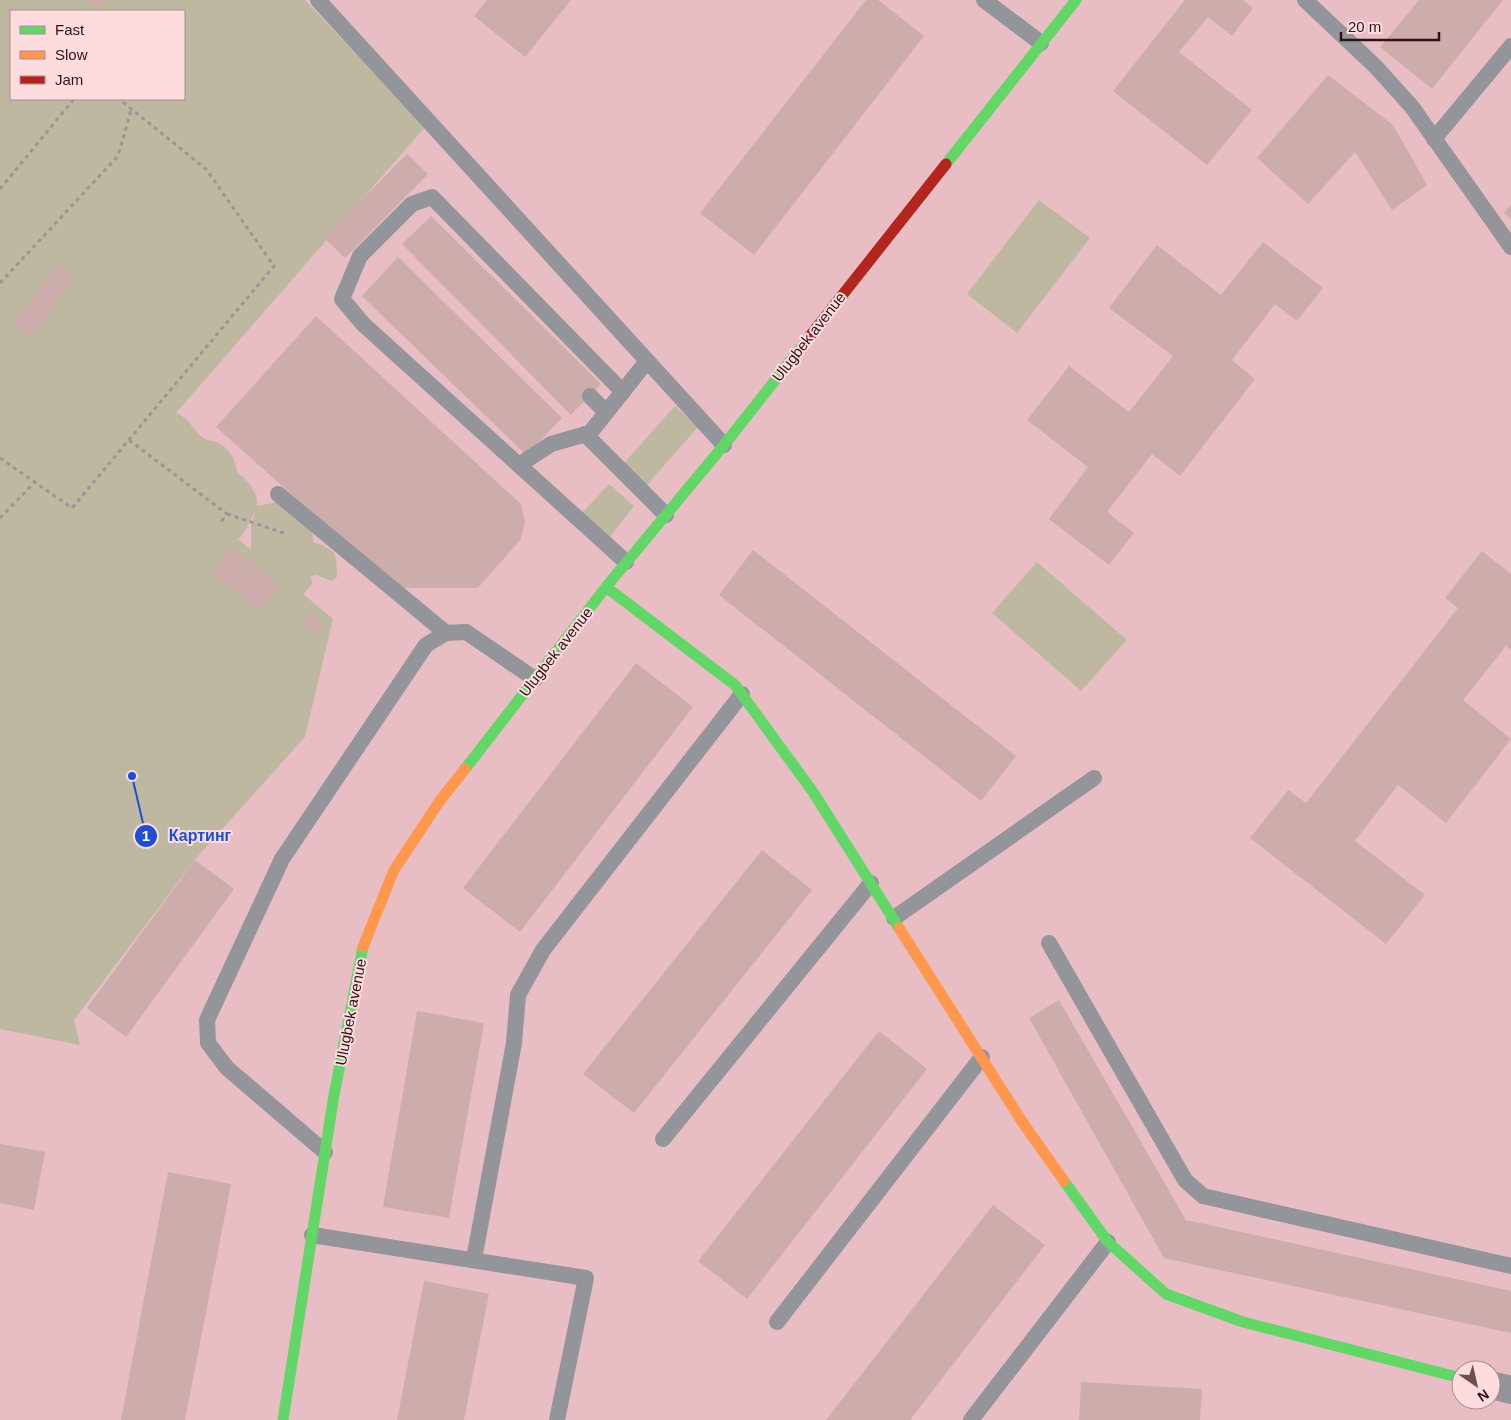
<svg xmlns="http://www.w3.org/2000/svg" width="1511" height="1420" font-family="Arial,sans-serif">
	<rect width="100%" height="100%" fill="#e8bec4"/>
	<g fill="#bdb89f" fill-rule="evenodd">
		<path d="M0,0H305L425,127L176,413C193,420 192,432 205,439C208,441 213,440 216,442C229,447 236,460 237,473C247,478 259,494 257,506L273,503L282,497L311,528L314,542C337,551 337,553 337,577L331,581L317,575L311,576L312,584L303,594L333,619L305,737L197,857L74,1020L80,1045L0,1029ZM11,11H184V99H11ZM256,511L251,526V550L238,539C247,531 249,521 256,511Z"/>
		<path d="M1039,200L1090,238L1017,333L967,294Z"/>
		<path d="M675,406L698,427L646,486L624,463Z"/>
		<path d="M609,484L634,506L609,538L582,513Z"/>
		<path d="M1037,562L1127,640L1081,691L992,613Z"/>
	</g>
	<g fill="#cdacac">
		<path d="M87,0H104L98,8Z"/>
		<path d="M487,0H571L525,57L474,16Z"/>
		<path d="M866,0H878L924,36L754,255L700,213Z"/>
		<path d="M1185,0H1243L1253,8L1232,36L1208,17L1179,52L1252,110L1207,165L1113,91Z"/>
		<path d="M1419,0H1503L1432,89L1380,47Z"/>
		<path d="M1328,75L1393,125L1427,185L1392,210L1355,152L1308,204L1257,158Z"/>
		<path d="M407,154L428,174L345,258L324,238Z"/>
		<path d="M1511,204V219L1504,213Z"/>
		<path d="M431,216L601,384L571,415L402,244Z"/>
		<path d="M1263,242L1323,288L1297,321L1275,304L1232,360L1255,379L1180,476L1152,454L1107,512L1134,533L1109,565L1049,519L1088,467L1027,420L1069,366L1129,412L1173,356L1109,308L1157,245L1221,295Z"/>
		<path d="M398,257L562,418L526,455L362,296Z"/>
		<path d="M58,264L75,277L30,337L13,324Z"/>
		<path d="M316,316L521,504L525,521L521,539L478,588H397L216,427Z"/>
		<path d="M232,547L280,586L260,612L211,573Z"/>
		<path d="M753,550L1016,756L981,801L719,595Z"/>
		<path d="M1482,551L1511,574V650L1506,646L1463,700L1511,739L1446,823L1398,785L1355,841L1425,895L1386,944L1250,838L1288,790L1306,803L1458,608L1445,598Z"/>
		<path d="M310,612L324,625L315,635L301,623Z"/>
		<path d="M636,663L693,707L520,932L463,888Z"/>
		<path d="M762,850L812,890L634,1113L583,1074Z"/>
		<path d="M195,860L234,889L126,1037L87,1008Z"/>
		<path d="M1059,1000L1186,1220L1511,1291V1333L1164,1258L1029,1018Z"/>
		<path d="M417,1011L484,1023L449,1218L383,1207Z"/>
		<path d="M879,1031L927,1069L747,1299L698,1261Z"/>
		<path d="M0,1144L45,1152L34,1210L0,1203Z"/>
		<path d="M168,1172L231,1184L185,1420H121Z"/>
		<path d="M993,1205L1045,1245L910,1420H826Z"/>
		<path d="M424,1281L489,1294L464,1420H397Z"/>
		<path d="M1081,1382L1202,1389L1200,1420H1079Z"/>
	</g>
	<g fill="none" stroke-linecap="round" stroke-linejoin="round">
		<g stroke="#9d9499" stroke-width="3" stroke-dasharray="4 4" stroke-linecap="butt">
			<path d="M0,189L74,99"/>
			<path d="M0,283L118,156L131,110"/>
			<path d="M129,440L227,514L220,523"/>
			<path d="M0,458L72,508L274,266L206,169L119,99"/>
			<path d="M227,514L284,533"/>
			<path d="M0,518L35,482"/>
		</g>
		<g stroke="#94949b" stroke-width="16">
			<path d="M318,0L724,445"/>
			<path d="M984,0L1041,43"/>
			<path d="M1305,0L1376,67L1412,107L1511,247"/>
			<path d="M1434,139L1511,46"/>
			<path d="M623,392L432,197L412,204L360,256L342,299L363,324L626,562"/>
			<path d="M590,396L606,412"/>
			<path d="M585,434L666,515"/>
			<path d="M519,465L551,444L590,433L647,361"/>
			<path d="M278,494L446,633"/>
			<path d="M894,918L1094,778"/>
			<path d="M1049,943L1185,1180L1203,1196L1511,1266"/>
			<path d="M663,1139L871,883"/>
			<path d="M325,1152L227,1068L208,1043L207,1020L282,859L426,645L446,633L466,632L535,679"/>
			<path d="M312,1235L586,1278L557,1420"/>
			<path d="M474,1259L514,1043L518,995L543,950L742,694"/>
			<path d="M777,1322L982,1057"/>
			<path d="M971,1420L1108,1242"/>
		</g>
		<path stroke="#94949b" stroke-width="28" d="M1491,1385L1511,1390"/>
		<g stroke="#63d668" stroke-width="11">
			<path d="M946,164L1076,0"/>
			<path d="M606,587L735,685L813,792L899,928"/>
			<path d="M465,769L606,587L724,445L810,336"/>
			<path d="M1064,1181L1108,1242L1166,1294L1243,1322L1461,1378"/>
			<path d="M283,1420L334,1095L363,947"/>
		</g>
		<g stroke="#ff974d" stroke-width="11">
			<path d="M899,928L1023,1123L1064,1181"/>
			<path d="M363,947L394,870L439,802L465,769"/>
		</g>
		<path stroke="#b3261e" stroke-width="11" d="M810,336L946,164"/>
	</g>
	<g text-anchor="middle" stroke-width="4" stroke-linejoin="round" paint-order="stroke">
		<g font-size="15" fill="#2f1318" stroke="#fddce0">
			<text transform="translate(809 337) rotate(-52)" y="5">Ulugbek avenue</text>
			<text transform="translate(556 652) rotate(-52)" y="5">Ulugbek avenue</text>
			<text transform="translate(351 1012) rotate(-79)" y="5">Ulugbek avenue</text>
		</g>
	</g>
	<path fill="none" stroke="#1d4ed8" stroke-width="2" d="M132 776L146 836"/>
	<g fill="#1d4ed8" stroke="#fddce0" stroke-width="2">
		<circle cx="132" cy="776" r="5"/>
		<circle cx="146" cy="836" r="12"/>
	</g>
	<g font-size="15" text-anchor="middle" font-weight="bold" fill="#fff">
		<text x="146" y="841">1</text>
	</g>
	<g font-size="16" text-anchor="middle" font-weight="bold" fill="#1d4ed8" stroke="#fddce0" stroke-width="4" stroke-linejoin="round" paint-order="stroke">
		<text x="200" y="841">Картинг</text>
	</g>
	<rect x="10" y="10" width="175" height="90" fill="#fddce0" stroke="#ab8c90"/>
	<rect x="20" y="26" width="25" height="8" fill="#63d668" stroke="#ab8c90"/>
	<text x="55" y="35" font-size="15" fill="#2f1318">Fast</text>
	<rect x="20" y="51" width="25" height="8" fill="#ff974d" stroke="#ab8c90"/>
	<text x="55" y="60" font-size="15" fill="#2f1318">Slow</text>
	<rect x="20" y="76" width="25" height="8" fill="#b3261e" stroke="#ab8c90"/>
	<text x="55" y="85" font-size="15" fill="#2f1318">Jam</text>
	<g transform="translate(1476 1385) rotate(146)"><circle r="24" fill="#fddce0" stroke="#ab8c90"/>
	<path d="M0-4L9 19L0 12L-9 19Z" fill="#704f54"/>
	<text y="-8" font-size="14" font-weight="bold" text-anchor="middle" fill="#2f1318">N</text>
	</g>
	<path d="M1341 32v8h98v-8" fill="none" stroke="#2f1318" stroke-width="2.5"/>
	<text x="1348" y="32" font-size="15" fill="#2f1318" stroke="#fddce0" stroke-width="4" paint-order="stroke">20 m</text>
</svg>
